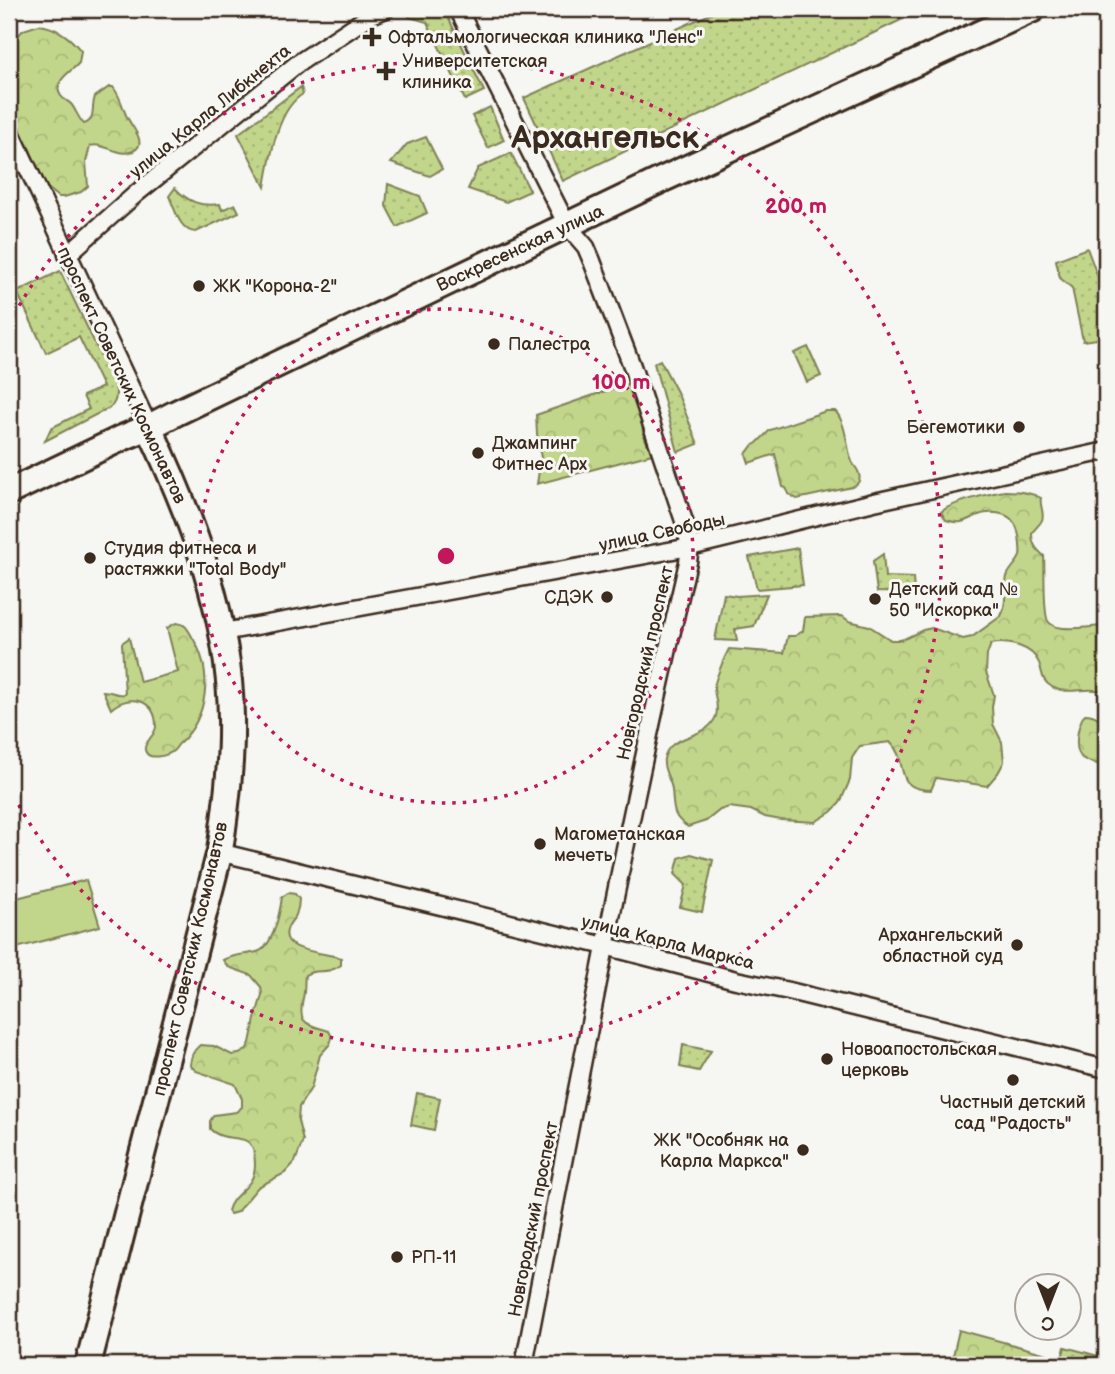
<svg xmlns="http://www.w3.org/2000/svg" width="1115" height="1374" font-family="'Balsamiq Sans',sans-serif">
	<defs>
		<pattern id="grass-dots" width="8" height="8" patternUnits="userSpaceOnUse" patternTransform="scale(1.75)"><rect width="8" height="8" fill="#c2d68b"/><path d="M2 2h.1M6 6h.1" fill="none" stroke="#a8b878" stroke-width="1.8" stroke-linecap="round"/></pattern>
		<pattern id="forest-crowns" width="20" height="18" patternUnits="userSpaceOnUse" patternTransform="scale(1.75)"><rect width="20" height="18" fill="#c2d68b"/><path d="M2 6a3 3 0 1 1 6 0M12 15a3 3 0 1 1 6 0" fill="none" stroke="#a8b878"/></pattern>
	</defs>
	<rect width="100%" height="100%" fill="#f6f6f2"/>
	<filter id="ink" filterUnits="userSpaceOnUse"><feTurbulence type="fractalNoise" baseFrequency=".0143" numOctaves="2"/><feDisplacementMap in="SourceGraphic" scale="14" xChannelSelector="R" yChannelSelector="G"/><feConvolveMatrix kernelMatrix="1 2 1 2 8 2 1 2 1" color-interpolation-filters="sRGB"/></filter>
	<g filter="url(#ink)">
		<g fill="url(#grass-dots)" stroke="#7e8054" stroke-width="2">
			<path d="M409,9H444L484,91L465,100L427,22L409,17Z"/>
			<path d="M721,9H924L563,181L524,98Z"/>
			<path d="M301,87L303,94C277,109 270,159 265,187L238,134Z"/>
			<path d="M490,107L504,140L488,148L472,116Z"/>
			<path d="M426,137L442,169L430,176L391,163L407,144Z"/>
			<path d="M511,153L530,191L506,202L468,189L478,168Z"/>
			<path d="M388,184L420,196L427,213L397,227L386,206Z"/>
			<path d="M175,188C188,202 201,207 220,204L222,210L235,204L239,212L196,232C180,232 175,209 169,196Z"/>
			<path d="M1087,248L1103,291L1105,338L1083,341L1072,288L1060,278L1056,260Z"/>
			<path d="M60,271L115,385C117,394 117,403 109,408L45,441L51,428L89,409L83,396L103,387L79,337L46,353L17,292Z"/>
			<path d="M808,347L821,376L807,382L794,353Z"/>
			<path d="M660,360L677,392L698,444L678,452L654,363Z"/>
			<path d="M798,548L803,585L757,589L749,557Z"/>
			<path d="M883,554L885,577L913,578L914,593L877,592L873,561Z"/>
			<path d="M724,594L737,596L767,594L754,626L735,629L737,641L715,640Z"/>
			<path d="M691,854L713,860L702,912L680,907L686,885L675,874L679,858Z"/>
			<path d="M683,1045L711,1051L699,1071L680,1067Z"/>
			<path d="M417,1093L440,1098L434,1130L411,1125Z"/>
			<path d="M1065,1347L1106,1358V1365H1060Z"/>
		</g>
		<g fill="url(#forest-crowns)" stroke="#7e8054" stroke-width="2">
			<path d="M39,25C57,27 70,37 81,51L79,63C72,71 51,82 61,96C64,100 68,101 71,104C76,110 78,118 84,124C96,121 91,106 95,97L109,87H113C121,97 122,107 127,117C131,126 149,144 133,151C119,158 105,142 90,146L86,162L88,186L81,192L64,197H59L44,185L14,123L12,108L9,103V46L23,30Z"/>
			<path d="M626,384L631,390L637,401L642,417L643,434L652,454L537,484L541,458L537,434L536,415Z"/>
			<path d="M826,411H835C845,420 847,446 851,459C852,465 858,468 859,474C861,481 858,484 852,487L797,499L789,494L786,488L783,487L775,454L749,463L746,454L752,446L757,443L770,430Z"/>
			<path d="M1005,491C1017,491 1031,492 1041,498C1039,506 1045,512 1042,520C1040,525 1035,528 1032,533C1032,544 1036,549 1044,556C1045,568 1043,613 1048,621C1050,624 1054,626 1057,627C1073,631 1090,626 1106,626V692C1089,685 1068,696 1052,687C1041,681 1043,673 1039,663C1032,646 1008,641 991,644L987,655L986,672L994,695L992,707L993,724L1002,742L1004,762L998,773L987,786L936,778L931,790C891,790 910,761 890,742L860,746L852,758L850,780L840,803L831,812L815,822L781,820L765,817L751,810L729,807L720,810L706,821L688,827C671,816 674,808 672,790C671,779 662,770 664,759C669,732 707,741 716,716C719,706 715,699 714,689C713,684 725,656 729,649L784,653L788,636H795L803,631L805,617L842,616L849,621L869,626L891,640H900L904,639L923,630L932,628L963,639L972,637L1001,616C1009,602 1002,587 1008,574C1011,568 1018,562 1020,556C1021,552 1020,548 1020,545C1019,522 1010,511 987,513C968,515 968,527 946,520L941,512C950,503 991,493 1005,491Z"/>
			<path d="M176,623C188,624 188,631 194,640C213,673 208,717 180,743C177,745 176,749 173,751C167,756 147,761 145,750C143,743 155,736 156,727C157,699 129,693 111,709L103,691C111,691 118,696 125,694L122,643L129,638L140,682L178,672L167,628Z"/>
			<path d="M1085,714C1112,714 1106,748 1106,768C1100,763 1087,763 1081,757C1073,747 1078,723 1085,714Z"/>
			<path d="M288,893L295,894L299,899C299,904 298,910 296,915C293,920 288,924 287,930C280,953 328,952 341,958V965C326,976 317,967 305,975C304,982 305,991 303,998C297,1025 307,1024 329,1031L332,1037L330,1044L320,1055L311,1088L299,1107L298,1121L303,1141L295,1162L285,1173L258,1187L237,1212L230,1214L228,1211C232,1192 255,1189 255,1165C255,1124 229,1148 210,1129V1121L214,1115L236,1112L242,1107V1099L235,1084L196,1071L190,1065C191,1056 193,1051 200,1045L214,1046L232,1055L239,1054L246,1050L250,1043L255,1019L262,995L261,987L251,975L228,967L223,960C234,954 245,955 257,952C273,948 280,912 282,897Z"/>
			<path d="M959,1330L1054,1356L1052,1365H971L952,1360Z"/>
		</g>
		<path fill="#c2d68b" stroke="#7e8054" stroke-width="2" d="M86,880L100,926L9,950V900Z"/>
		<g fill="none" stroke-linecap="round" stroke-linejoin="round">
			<g stroke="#3b2a1e" stroke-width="21">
				<g id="street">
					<path d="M458,9L567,225L586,247L592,261L632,366L685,524L690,547L688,562C625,828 576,1097 524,1365"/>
					<path d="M9,128L149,427"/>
					<path d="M67,255L137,193L297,64L371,15L386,9"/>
					<path d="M223,632L690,547L874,502L1106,451"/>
					<path d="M220,851L227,854L605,946L736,980L789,991L1106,1069"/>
				</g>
			</g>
			<g stroke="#3b2a1e" stroke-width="30">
				<g id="primary">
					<path d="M9,492L122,438L149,427L176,413L661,180L1033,9"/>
					<path d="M88,1365L220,851C226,807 232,763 231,718C230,617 192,518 149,427"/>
				</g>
			</g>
			<use href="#street" stroke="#f6f6f2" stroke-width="16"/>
			<use href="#primary" stroke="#f6f6f2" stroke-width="24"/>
		</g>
	</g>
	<g fill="none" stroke="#c2185b" stroke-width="3.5" stroke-dasharray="3.5 7">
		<circle cx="446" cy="556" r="247"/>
		<path d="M9 324A495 495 0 1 1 9 788"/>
	</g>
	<g fill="#3b2a1e" stroke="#f6f6f2" stroke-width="2.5">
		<path d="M368.5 26.5h7v7h7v7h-7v7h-7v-7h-7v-7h7z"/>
		<path d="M382.5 60.5h7v7h7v7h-7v7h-7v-7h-7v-7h7z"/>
		<circle cx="199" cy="286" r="7"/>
		<circle cx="494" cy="344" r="7"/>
		<circle cx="1019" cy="427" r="7"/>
		<circle cx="478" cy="453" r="7"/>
		<circle cx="90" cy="558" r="7"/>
		<circle cx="607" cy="597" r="7"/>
		<circle cx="875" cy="599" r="7"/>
		<circle cx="540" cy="844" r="7"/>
		<circle cx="1017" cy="945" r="7"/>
		<circle cx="827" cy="1059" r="7"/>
		<circle cx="1013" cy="1080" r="7"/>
		<circle cx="803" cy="1150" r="7"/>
		<circle cx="397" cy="1257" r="7"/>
	</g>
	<g text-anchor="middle" stroke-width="6" stroke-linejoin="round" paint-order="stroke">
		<g font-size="18" fill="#3b2a1e" stroke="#f6f6f2" text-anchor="start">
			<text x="388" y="43">Офтальмологическая клиника "Ленс"</text>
			<text x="402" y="67">Университетская<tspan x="402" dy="21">клиника</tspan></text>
			<text x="213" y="292">ЖК "Корона-2"</text>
			<text x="508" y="350">Палестра</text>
			<text x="1005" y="433" text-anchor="end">Бегемотики</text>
			<text x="492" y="449">Джампинг<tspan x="492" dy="21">Фитнес Арх</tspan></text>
			<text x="104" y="554">Студия фитнеса и<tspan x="104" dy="21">растяжки "Total Body"</tspan></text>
			<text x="889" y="595">Детский сад №<tspan x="889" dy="21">50 "Искорка"</tspan></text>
			<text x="593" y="603" text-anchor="end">СДЭК</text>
			<text x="554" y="840">Магометанская<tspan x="554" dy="21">мечеть</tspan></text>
			<text x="1003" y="941" text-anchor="end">Архангельский<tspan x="1003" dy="21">областной суд</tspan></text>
			<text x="841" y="1055">Новоапостольская<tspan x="841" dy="21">церковь</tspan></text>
			<text x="1013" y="1108" text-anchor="middle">Частный детский<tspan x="1013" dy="21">сад "Радость"</tspan></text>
			<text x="789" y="1146" text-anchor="end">ЖК "Особняк на<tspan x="789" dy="21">Карла Маркса"</tspan></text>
			<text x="411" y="1263">РП-11</text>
		</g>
		<g font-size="18" fill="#3b2a1e" stroke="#f6f6f2">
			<text transform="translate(210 111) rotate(-39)" y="6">улица Карла Либкнехта</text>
			<text transform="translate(520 248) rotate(-25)" y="6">Воскресенская улица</text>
			<text transform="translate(122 375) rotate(65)" y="6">проспект Советских Космонавтов</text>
			<text transform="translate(662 532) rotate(-12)" y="6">улица Свободы</text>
			<text transform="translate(645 663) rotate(-77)" y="6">Новгородский проспект</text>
			<text transform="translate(668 942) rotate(14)" y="6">улица Карла Маркса</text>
			<text transform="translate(190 959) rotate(-77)" y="6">проспект Советских Космонавтов</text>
			<text transform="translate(533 1219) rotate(-79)" y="6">Новгородский проспект</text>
		</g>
		<g font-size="32" font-weight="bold" fill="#3b2a1e" stroke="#f6f6f2">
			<text x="605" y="148">Архангельск</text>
		</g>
	</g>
	<circle cx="446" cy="556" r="10" fill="#c2185b" stroke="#f6f6f2" stroke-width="3.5"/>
	<g font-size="21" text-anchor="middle" font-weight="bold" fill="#c2185b" stroke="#f6f6f2" stroke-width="6" stroke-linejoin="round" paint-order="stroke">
		<text x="796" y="213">200 m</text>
		<text x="621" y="389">100 m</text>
	</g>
	<rect width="1115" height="1374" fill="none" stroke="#f6f6f2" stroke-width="35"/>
	<rect x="18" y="18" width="1080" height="1339" fill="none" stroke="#3b2a1e" stroke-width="2.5" filter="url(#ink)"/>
	<g transform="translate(1048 1307) rotate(180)"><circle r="33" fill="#f6f6f2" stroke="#aba49d" stroke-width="2"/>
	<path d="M0-5L12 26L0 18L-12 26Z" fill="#3b2a1e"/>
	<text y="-10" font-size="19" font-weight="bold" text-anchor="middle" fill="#3b2a1e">С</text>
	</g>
</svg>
